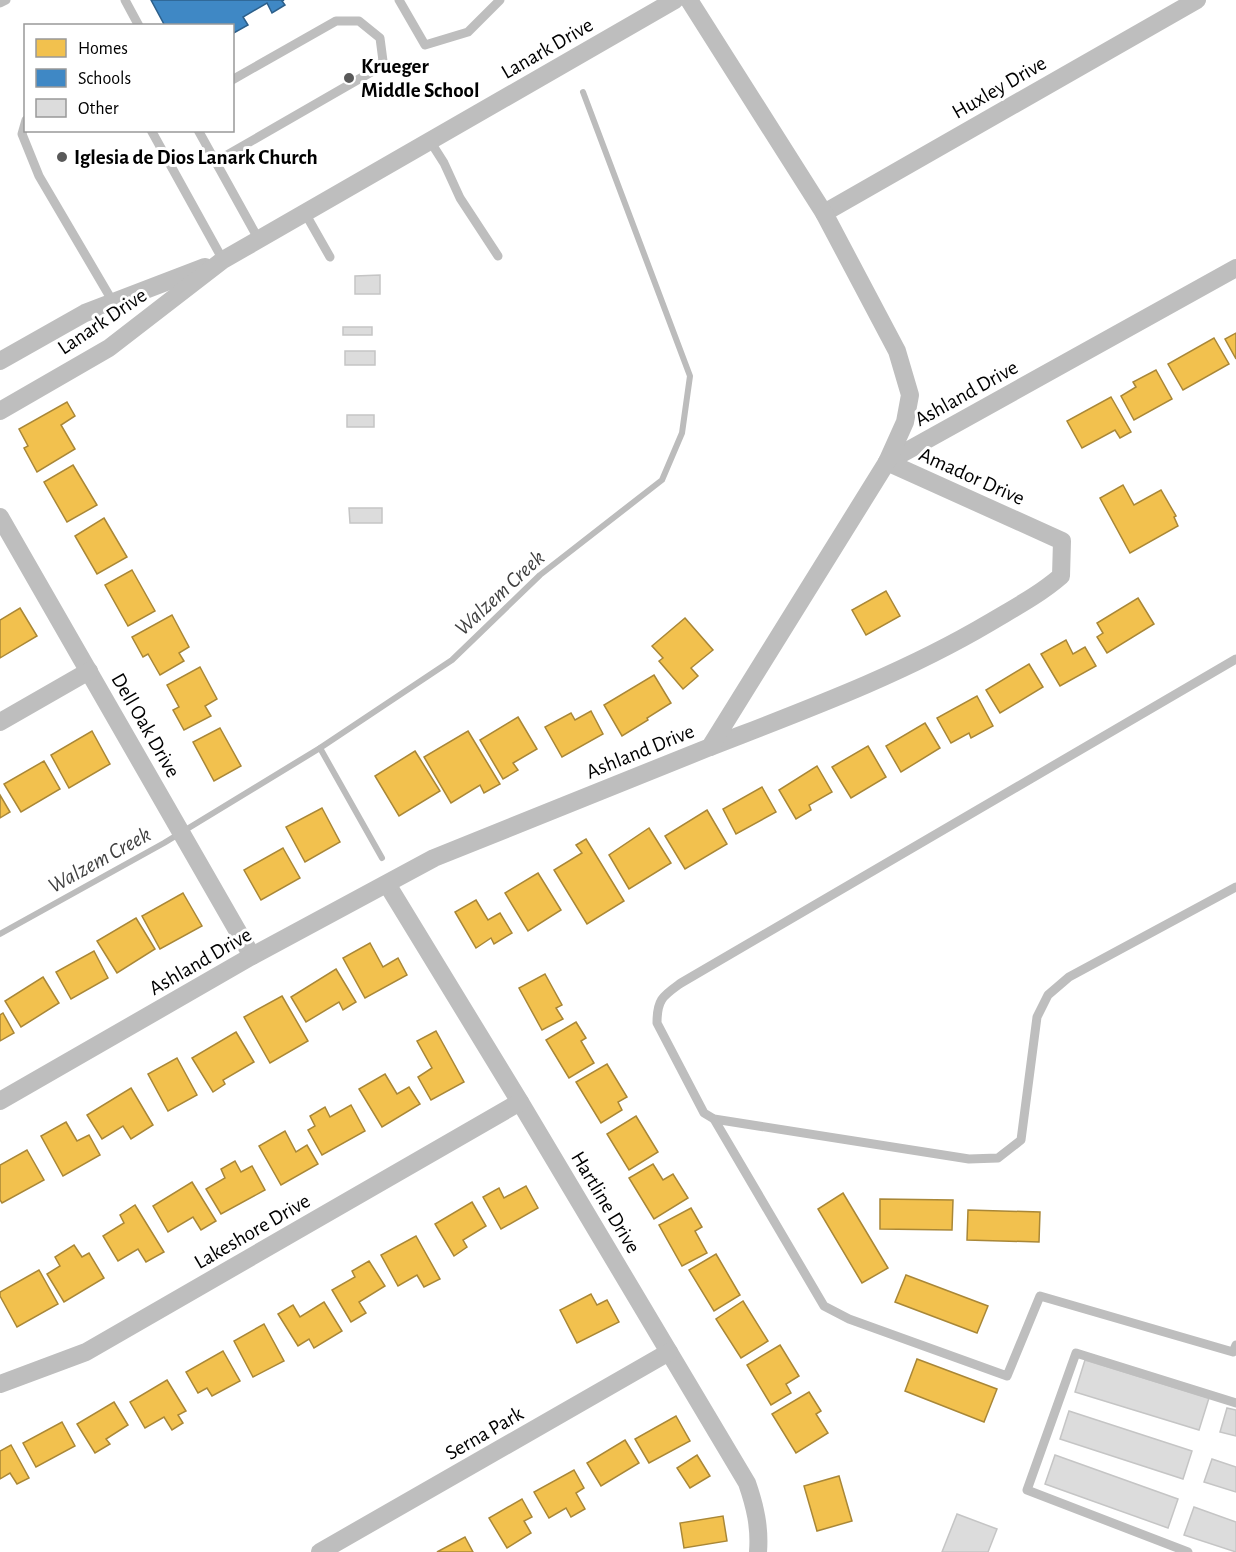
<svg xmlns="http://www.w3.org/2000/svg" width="1236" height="1552" font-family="'Alegreya Sans',sans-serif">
	<rect width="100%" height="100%" fill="#fff"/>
	<g fill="#f2c14e" stroke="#a98737" stroke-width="1.5">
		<path d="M1236,333V359L1225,339Z"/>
		<path d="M1214,338L1229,364L1183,390L1168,364Z"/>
		<path d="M1156,370L1172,399L1134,420L1121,396L1136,387L1133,382Z"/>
		<path d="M1111,397L1131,432L1120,438L1115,430L1082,448L1067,421Z"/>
		<path d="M67,402L75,416L61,425L75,449L37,472L24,448L28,446L19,429Z"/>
		<path d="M73,465L97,505L67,522L44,482Z"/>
		<path d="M1123,485L1134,505L1161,490L1176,516L1174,517L1178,526L1130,553L1100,498Z"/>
		<path d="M104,518L127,557L97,574L75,536Z"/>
		<path d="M132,570L155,611L128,626L105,585Z"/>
		<path d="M886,591L900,616L866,635L852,610Z"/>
		<path d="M1138,598L1154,624L1107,653L1097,637L1103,633L1097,623Z"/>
		<path d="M20,608L37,636L0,658V620Z"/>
		<path d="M172,615L189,647L179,653L184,661L160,675L148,654L143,657L132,637Z"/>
		<path d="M685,618L713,650L691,668L698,676L683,689L659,661L663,658L652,646Z"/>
		<path d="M1066,640L1073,654L1085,647L1096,666L1060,686L1041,654Z"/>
		<path d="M1029,664L1043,687L1000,713L986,690Z"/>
		<path d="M200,667L217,699L205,706L211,716L184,730L173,710L179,707L167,685Z"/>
		<path d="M654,675L671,703L647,718L648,720L622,736L604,705Z"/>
		<path d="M977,696L993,726L971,738L969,733L951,743L937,718Z"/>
		<path d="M591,711L603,734L562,757L545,727L571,713L575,720Z"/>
		<path d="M518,717L537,749L513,763L518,770L503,779L480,740Z"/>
		<path d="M925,723L940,748L901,772L886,746Z"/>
		<path d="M220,728L241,766L214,781L193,742Z"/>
		<path d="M92,731L110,764L69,788L51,755Z"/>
		<path d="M468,731L500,784L484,793L480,785L451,803L424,757Z"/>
		<path d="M868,746L886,777L851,798L832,767Z"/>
		<path d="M415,751L440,791L399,816L375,776Z"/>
		<path d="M44,761L60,789L21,812L4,784Z"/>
		<path d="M817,766L832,792L809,805L811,810L796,819L779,790Z"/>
		<path d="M762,787L776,812L736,834L723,809Z"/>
		<path d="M0,795L10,812L0,818Z"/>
		<path d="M322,808L340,842L305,862L286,827Z"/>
		<path d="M707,810L727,844L685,869L665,836Z"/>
		<path d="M649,828L671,863L629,889L609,855Z"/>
		<path d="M586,839L624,901L587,924L554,870L582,853L576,845Z"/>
		<path d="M283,848L300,878L261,900L244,870Z"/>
		<path d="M538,873L561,910L528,931L505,893Z"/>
		<path d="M183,893L202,926L160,949L142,916Z"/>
		<path d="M476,900L488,920L500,913L512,933L494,944L491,938L476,948L455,912Z"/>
		<path d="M136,918L155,949L117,973L97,941Z"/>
		<path d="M370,943L383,967L398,958L407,975L365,998L343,958Z"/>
		<path d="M94,951L108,978L71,999L56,972Z"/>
		<path d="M336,969L356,1002L343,1010L339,1002L306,1022L291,997Z"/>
		<path d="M545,974L562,1005L556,1008L563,1019L542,1030L519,988Z"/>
		<path d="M43,977L59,1003L21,1027L5,1001Z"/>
		<path d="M282,996L308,1041L270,1063L244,1017Z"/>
		<path d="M3,1013L14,1033L0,1041V1015Z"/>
		<path d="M576,1022L586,1038L581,1041L594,1063L569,1078L546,1040Z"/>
		<path d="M436,1031L464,1082L431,1100L418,1077L432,1068L417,1041Z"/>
		<path d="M236,1032L254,1062L223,1080L225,1084L213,1092L192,1058Z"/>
		<path d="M177,1058L197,1095L168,1111L148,1074Z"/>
		<path d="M607,1064L627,1097L618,1102L622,1110L601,1123L576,1082Z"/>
		<path d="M385,1074L397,1094L409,1087L420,1104L382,1127L359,1089Z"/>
		<path d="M131,1088L153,1125L131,1139L123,1126L102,1139L87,1115Z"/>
		<path d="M351,1105L365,1131L322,1155L308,1130L315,1126L310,1116L325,1107L330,1117Z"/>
		<path d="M636,1116L658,1152L629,1170L607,1134Z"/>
		<path d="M66,1122L77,1141L89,1135L100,1155L63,1176L41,1136Z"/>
		<path d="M285,1131L296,1152L307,1145L318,1164L281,1185L259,1146Z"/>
		<path d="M27,1150L44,1180L2,1203L0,1200V1165Z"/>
		<path d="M235,1161L241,1172L252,1166L265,1190L221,1214L206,1189L225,1178L221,1169Z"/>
		<path d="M653,1164L663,1180L673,1174L688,1198L654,1219L629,1178Z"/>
		<path d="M192,1182L216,1221L201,1230L193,1217L168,1232L153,1206Z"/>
		<path d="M526,1186L538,1208L501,1229L483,1197L499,1188L504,1198Z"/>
		<path d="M843,1193L888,1268L862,1283L818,1209Z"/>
		<path d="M880,1199L953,1200L952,1230L880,1229Z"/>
		<path d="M472,1202L486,1226L463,1240L467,1247L454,1256L435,1224Z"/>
		<path d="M135,1205L164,1252L146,1262L138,1249L118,1261L103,1236L124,1223L120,1215Z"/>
		<path d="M691,1208L702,1227L695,1231L707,1253L682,1266L659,1225Z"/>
		<path d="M968,1210L1040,1212L1039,1242L967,1240Z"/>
		<path d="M416,1236L440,1279L424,1287L417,1275L398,1286L381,1255Z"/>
		<path d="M74,1245L82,1257L89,1253L104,1278L64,1302L47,1274L60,1266L55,1257Z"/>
		<path d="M716,1254L740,1295L714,1311L689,1270Z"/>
		<path d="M369,1261L385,1286L359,1302L366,1313L351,1322L332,1290L355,1277L352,1271Z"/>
		<path d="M39,1270L58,1304L17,1327L0,1296V1292Z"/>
		<path d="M906,1275L988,1306L977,1333L895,1302Z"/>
		<path d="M591,1294L597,1305L607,1300L619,1322L577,1343L560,1310Z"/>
		<path d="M743,1301L768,1341L741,1358L716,1319Z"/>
		<path d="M324,1302L342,1331L314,1348L309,1339L298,1346L278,1314L293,1305L300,1317Z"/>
		<path d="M264,1324L284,1361L253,1377L234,1341Z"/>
		<path d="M780,1345L799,1376L786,1384L791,1393L771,1405L747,1365Z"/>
		<path d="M223,1351L240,1381L212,1396L207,1388L198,1393L186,1372Z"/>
		<path d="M917,1359L997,1389L984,1422L905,1391Z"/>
		<path d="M167,1380L186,1411L178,1415L183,1423L172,1430L164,1417L145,1428L130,1402Z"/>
		<path d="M809,1392L821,1411L816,1414L828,1433L796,1453L772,1414Z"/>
		<path d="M114,1402L128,1425L106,1439L110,1444L95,1453L77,1424Z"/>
		<path d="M676,1416L690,1441L649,1463L635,1439Z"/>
		<path d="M62,1422L75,1446L36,1467L23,1443Z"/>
		<path d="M625,1440L639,1463L601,1486L587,1463Z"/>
		<path d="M11,1445L29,1478L17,1484L10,1473L0,1479V1451Z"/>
		<path d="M697,1455L710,1476L690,1488L677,1468Z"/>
		<path d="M574,1470L584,1488L576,1493L585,1509L571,1517L566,1508L549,1518L534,1492Z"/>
		<path d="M839,1476L852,1521L817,1531L804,1486Z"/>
		<path d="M522,1499L532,1517L524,1521L531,1533L507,1548L489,1518Z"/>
		<path d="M723,1516L727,1541L684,1548L680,1523Z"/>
		<path d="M465,1537L473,1552H437Z"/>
	</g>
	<path fill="#3f88c5" stroke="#2c5f8a" stroke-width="1.5" d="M151,0H284L282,1L285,5L272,13L267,3L243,17L248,25L232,34V26H165Z"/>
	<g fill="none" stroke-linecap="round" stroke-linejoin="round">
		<g stroke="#bcbcbc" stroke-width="6">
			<path d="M320,748L382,858"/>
			<path d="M0,934L164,843L320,748L452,660L540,575L662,480L682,433L690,376L583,92"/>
		</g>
	</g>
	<g fill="#dcdcdc" stroke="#c5c5c5" stroke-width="1.5">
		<path d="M380,275V294H355V276Z"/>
		<rect x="343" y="327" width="29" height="8"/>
		<rect x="345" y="351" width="30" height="14"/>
		<rect x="347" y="415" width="27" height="12"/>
		<path d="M349,508H382V523H350Z"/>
		<path d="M1085,1360L1209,1398L1199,1430L1075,1392Z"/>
		<path d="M1227,1408L1236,1410V1436L1220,1432Z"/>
		<path d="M1069,1411L1192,1451L1183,1479L1060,1439Z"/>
		<path d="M1055,1455L1178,1499L1168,1528L1045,1484Z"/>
		<path d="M1212,1459L1236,1467V1492L1204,1482Z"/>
		<path d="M1194,1507L1236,1522V1552L1184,1535Z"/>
		<path d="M957,1514L997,1529L988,1552H942Z"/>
	</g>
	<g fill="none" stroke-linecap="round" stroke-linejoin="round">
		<g stroke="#bebebe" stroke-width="9">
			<path d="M125,0L139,26"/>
			<path d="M399,0L425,45L468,32L500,0"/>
			<path d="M0,3L6,0"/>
			<path d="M26,120L22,134L39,176L113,302"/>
			<path d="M151,130L223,260"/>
			<path d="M198,130L259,240"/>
			<path d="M430,141L444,163L460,198L498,256"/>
			<path d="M215,162L373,71L383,61L380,38L359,21H336L232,80"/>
			<path d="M305,213L330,257"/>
			<path d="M1236,659L681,983C663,996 657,999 657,1023L704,1113L714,1119L969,1159L998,1158L1021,1140L1037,1017L1048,995L1069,977L1236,887"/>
			<path d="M714,1119L824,1306L849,1319L1007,1376L1040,1296L1233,1352L1236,1345"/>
			<path d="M1188,1552L1027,1490L1076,1353L1236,1403"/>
		</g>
		<g stroke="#bebebe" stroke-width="18">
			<path d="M824,213L1197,0"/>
			<path d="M0,361L85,313L205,267"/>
			<path d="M0,411L109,348L223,260L675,0"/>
			<path d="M887,462L1236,268"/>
			<path d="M0,517L252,956"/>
			<path d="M0,722L89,671"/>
			<path d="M710,747C805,710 901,675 989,623C1014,608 1039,595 1061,576L1062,541L887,462"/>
			<path d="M387,884L520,1102L747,1483C755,1506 760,1527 758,1552"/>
			<path d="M0,1101L252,956L434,858L710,747L887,462L905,422L910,395L897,351L824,213L689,0"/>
			<path d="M0,1384L86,1352L520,1102"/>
			<path d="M320,1552L669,1352"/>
		</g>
	</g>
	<g fill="#595959" stroke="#fff" stroke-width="2">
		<circle cx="349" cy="78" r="6"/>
		<circle cx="62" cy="157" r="6"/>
	</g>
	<g text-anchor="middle" stroke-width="6" stroke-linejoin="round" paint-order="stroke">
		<g font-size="21" fill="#000" stroke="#fff">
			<text transform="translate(547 48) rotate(-30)" y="7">Lanark Drive</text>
			<text transform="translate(999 87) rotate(-30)" y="7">Huxley Drive</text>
			<text transform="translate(102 321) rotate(-34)" y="7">Lanark Drive</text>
			<text transform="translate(966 393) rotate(-29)" y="7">Ashland Drive</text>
			<text transform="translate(972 476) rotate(24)" y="7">Amador Drive</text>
			<text transform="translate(146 725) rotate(60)" y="7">Dell Oak Drive</text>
			<text transform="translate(640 751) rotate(-22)" y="7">Ashland Drive</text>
			<text transform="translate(200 961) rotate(-30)" y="7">Ashland Drive</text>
			<text transform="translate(606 1202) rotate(59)" y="7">Hartline Drive</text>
			<text transform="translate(252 1231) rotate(-30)" y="7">Lakeshore Drive</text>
			<text transform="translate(484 1433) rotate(-30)" y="7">Serna Park</text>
		</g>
		<g font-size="21" font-weight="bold" fill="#000" stroke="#fff" text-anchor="start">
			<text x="361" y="73">Krueger<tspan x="361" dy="24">Middle School</tspan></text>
			<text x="74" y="164">Iglesia de Dios Lanark Church</text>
		</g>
		<g font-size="22" font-style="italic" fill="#404040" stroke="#fff">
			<text transform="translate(499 592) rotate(-43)" y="8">Walzem Creek</text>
			<text transform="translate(99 859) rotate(-29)" y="8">Walzem Creek</text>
		</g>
	</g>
	<rect x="24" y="24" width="210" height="108" fill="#ffffff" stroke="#999999" stroke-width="1.5"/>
	<rect x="36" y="39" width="30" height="18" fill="#f2c14e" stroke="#999999" stroke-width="1.5"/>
	<text x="78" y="54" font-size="18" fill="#000000">Homes</text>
	<rect x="36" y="69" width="30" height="18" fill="#3f88c5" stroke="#999999" stroke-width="1.5"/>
	<text x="78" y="84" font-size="18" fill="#000000">Schools</text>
	<rect x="36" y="99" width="30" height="18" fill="#dcdcdc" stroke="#999999" stroke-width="1.5"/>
	<text x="78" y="114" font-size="18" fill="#000000">Other</text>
</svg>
